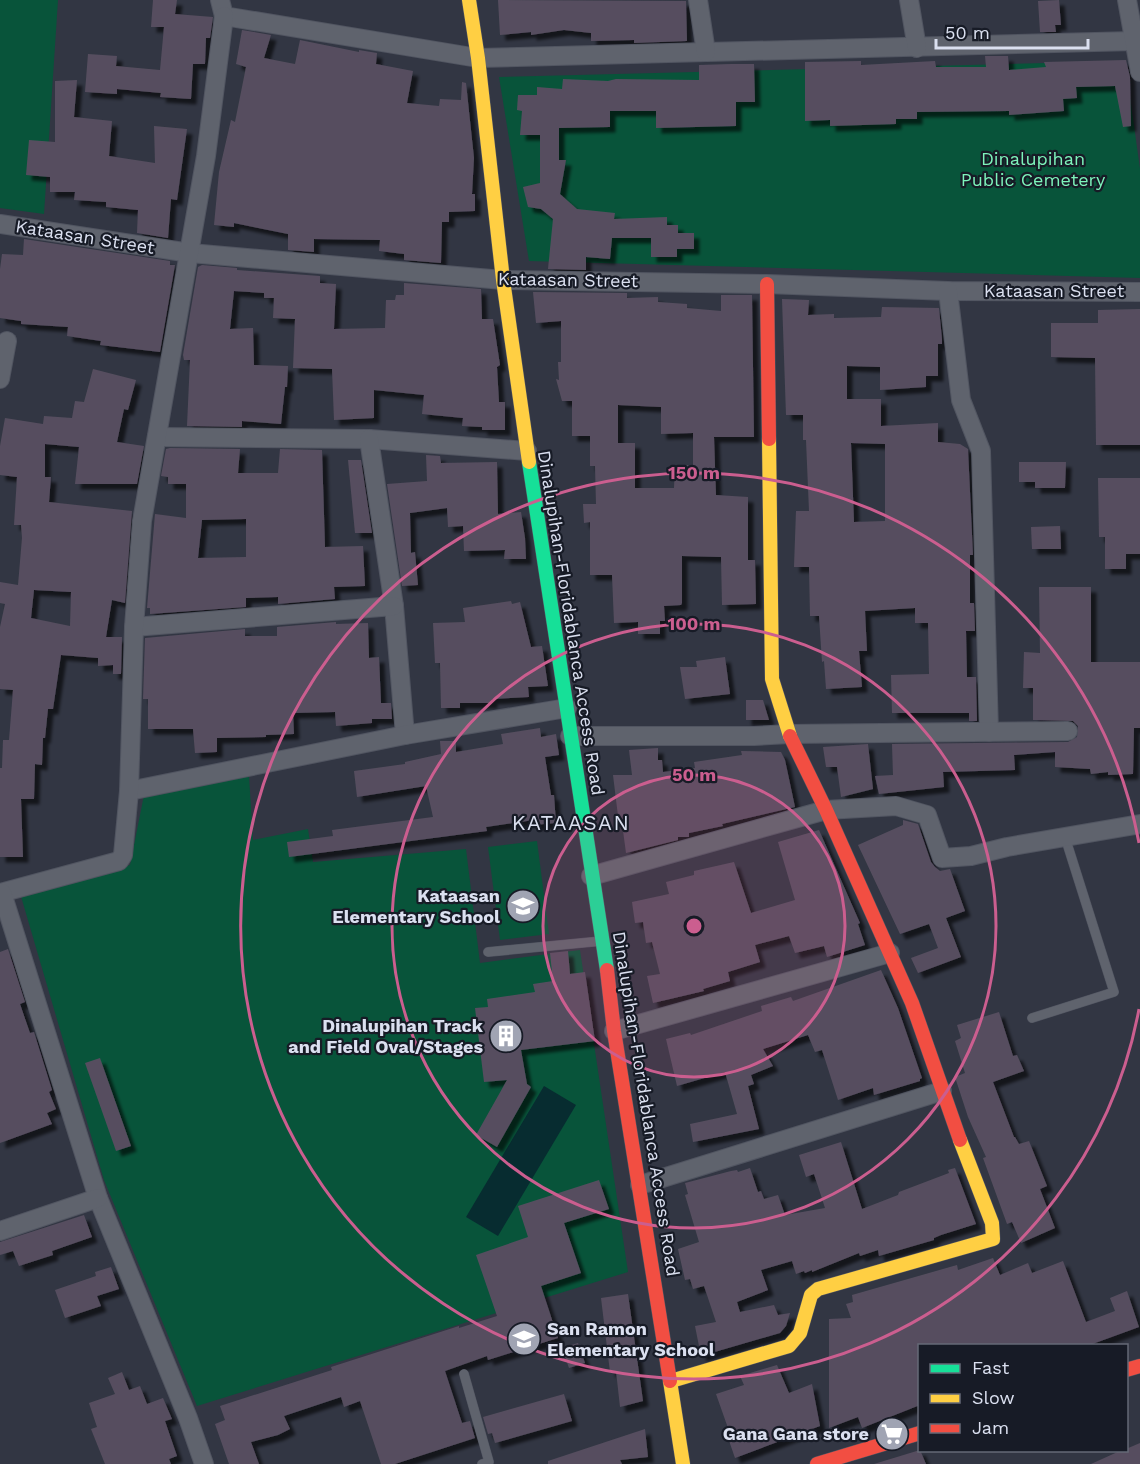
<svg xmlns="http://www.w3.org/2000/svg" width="1140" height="1464" font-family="'Work Sans',sans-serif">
	<defs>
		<filter id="shadow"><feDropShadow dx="5.5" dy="5.5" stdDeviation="1.5" flood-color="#0009"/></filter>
	</defs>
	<rect width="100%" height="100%" fill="#323643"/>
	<g fill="#08543a">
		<path d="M0,0H58L44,214L0,208Z"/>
		<path d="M1125,61L1140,169V278L529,261L499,77Z"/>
		<path d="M249,776L253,840L308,829L313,862L466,849L480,963L580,950L628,1272L197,1406L104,1180L20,893L130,865L144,795Z"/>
		<path d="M537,841L549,934L500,940L488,847Z"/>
	</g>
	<path fill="#072c30" d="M544,1086L576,1105L498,1236L466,1217Z"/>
	<g fill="#564e5f" fill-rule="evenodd" filter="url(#shadow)">
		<path d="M153,0H177L175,14L213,17L210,38H206L205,64H193L191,99L160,97L161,93L117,89V94L85,92L88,54L117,56L116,66L160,70L164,27H151Z"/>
		<path d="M498,0L686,1L687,41L634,43V40L591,41V33L564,30L531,35V32L500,35Z"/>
		<path d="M1059,0L1061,25H1055L1056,32H1040L1038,1Z"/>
		<path d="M242,30L271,35L264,58L295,64L300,40L359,52V50L377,53L376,64L413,71L407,103L439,106L440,99L461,100L462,82L466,83L474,158L472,194H475V211L449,212V222H442L441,263L404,260V254L379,251L380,240L314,239V252L288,250V234L234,223V227L214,225L219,172L231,120L235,122L246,67L236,64Z"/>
		<path d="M985,56H1008L1009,70L1046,67L1044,62L1126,60L1130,77L1131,126L1123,127L1115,86L1076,87L1077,98L1063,99L1064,111L1009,115V111L917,112V119H896V124L830,126V120L805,121V62L861,61V65L935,61L936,67H986Z"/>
		<path d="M731,64H754L755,102H736V126L656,128V111H610V127L559,128V160H566L560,194L577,209L615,213L614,219L667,217V225H678V233H694V249H677V257H651V238H612L610,259L586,257V270L548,269L553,219L541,209L528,207L523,187L540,183V135H520L522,111L517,110L518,95H537V87L562,89L563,79L608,81L616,79L699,80V65Z"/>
		<path d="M77,80L74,117L112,121L109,156L155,163L154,126L187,129L177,200L171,199L168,238L137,233L138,210L106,207V202L74,200L75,192H50V177L26,175L29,140L55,142V81Z"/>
		<path d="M24,239L170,261V265H175L160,352L100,345L101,341L67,336L68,327L21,324V321L0,318V269L2,254L23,255Z"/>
		<path d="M202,265L237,268V270L320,276V283L336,284L334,329L385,328L386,300H395L396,295H404V283L481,289L482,319H493L500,365L497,367L499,402H505V430H482V427L462,426L463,418L422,414L424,395L374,390V418L334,420L332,369L293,368L295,319L273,318L274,298H264V293L234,291L230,329L253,328L254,365L288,366L287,387H285L281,424L242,421V427L187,426L190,360H184L183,355L198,267Z"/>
		<path d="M533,292L627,293V298L658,297V302L687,304V308L721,311V295H752L754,437H714L716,495L748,497V560H755L756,604L722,605L721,557L682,556V603L681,605L664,606L665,621H660V634H638V622L614,623L612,575H590V522L584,523L583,504H596L595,466H590V436H572V401H562L556,379L559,380L558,362H561V321L536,323ZM618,405L661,407V434L693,433V465H675L674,488H635V443H618Z"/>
		<path d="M782,299L809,300L808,315L834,314V318L881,317L882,307L939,308L942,339V344H938V376H926V387L880,390V367L847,366V399H881V426L938,423V442L960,444L968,449L973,555H970V603H974L975,631H966L967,677H976L977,721H969V713H892L891,675L929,674L928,623H915V608L865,611L867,651H859L862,687L826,689L824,661L822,662L819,616H810L809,567H794L796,511H809L806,440H803V415H786ZM851,443L885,444V521L854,522Z"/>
		<path d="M1140,309V445H1096L1095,358L1051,357V323H1098V310Z"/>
		<path d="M93,369L136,380L128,410L124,409L117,442L144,446L137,484H75L79,447L45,444V477H51L49,502L132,511L125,603L112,600L106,637H122L121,674H113V665L98,666V658L61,655L53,709H48L45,738H43L42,765L35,764L34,799H21L23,857H0V768H2L3,740H9L13,690L0,689V627L5,604L0,603V582L18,585L22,538L21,525H14L17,477L0,475V446L5,418L43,424L44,416L72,418L75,401L84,402ZM34,590L71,592L70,626L31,618Z"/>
		<path d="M170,448L240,449L238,473H278L280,449L322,450L325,547L363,546L365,586L334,587L335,599L278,604V597L246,598V607L150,614V608H147L155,514L186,518V484H168V477L161,476L166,449ZM246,519V557L198,558L202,520Z"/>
		<path d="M426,455L440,456L441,463L497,462L498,514L521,512L525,538L526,559H504L505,550L464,551L463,526L448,527L447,508L410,513L411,553L415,552L418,585L402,586L387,484L427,481Z"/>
		<path d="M348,460H361L372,533H355Z"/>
		<path d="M1019,462H1066L1065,488H1035V482H1019Z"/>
		<path d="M1098,478H1140V554H1126V569H1105V537H1099Z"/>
		<path d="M1060,526L1061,549H1032L1031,527Z"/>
		<path d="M1039,587H1091V662H1140V728H1134L1133,774L1108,775V772L1091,774L1090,769L1055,767V752L1014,755L1015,770L943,772L944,787L879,794L875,776L893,775L892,744L1068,742L1077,737L1078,726L1073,721L1033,720V688H1023L1024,652L1040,653Z"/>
		<path d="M511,601L512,604L520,602L531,647L542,646L548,686L528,687L529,697L492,699V703H460V708H441L440,663H435L433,623L465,622L463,608Z"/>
		<path d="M336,622V624L368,623L369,658L379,657L381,703H391L392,719H372V723L336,726L335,712L293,713L294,734L266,735V737L217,738V752L195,753L193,729H148V699H143L145,638L245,629V636H277V627Z"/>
		<path d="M725,657L730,694L685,699L680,667H697L696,661Z"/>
		<path d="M746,700H763L769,720H746Z"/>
		<path d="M540,728L541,737L556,734L559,755L545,757L551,795H554L556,823L534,825V820L486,827L487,831L289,857L287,842L333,836L332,830L433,817L426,786L357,797L354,771L405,764V762L441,754L440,741H456V752L503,744L501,734Z"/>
		<path d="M868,744L873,789L841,797L837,767H826L823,747Z"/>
		<path d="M658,748V760H662L663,772L695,768L694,762L742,755L741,751L781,752L785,760L795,807L722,824L723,826L689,833V837H678V840L626,853L622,823L619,824L613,775H632L629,750Z"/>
		<path d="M903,820L918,824L931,862L935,867L940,871L950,869L965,911L946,918L961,957L918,973L911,958L938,948L929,924L900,934L858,845L903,825Z"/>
		<path d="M819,830L860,923L858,924L865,945L827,957L824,946L795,953L789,936L755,945L760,962L728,972L730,981L703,989L704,991L653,1003L647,976L660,974L652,942L646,943L643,922L635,923L632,902L669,894L666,882L694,875V871L734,862L751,913L795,900L778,842Z"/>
		<path d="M8,949L25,1002L20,1004L30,1033L34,1032L52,1090L49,1092L56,1109L47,1113L52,1124L0,1143V952Z"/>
		<path d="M568,951L570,974L585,972L595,1041L521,1050L527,1084L531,1087L497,1147L476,1135L507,1080L484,1082L475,1008L488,1007L487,999L535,992L533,984L553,981L550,953Z"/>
		<path d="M881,970L898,1008L922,1078L920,1079V1081L874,1095L873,1088L838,1100L822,1050L815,1052L808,1035L763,1049L773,1066L751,1075L754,1084L748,1086L759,1129L693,1142L690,1124L737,1114L725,1072L677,1086L666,1039L690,1033L691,1035L762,1011L761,1006L791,997L793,1001Z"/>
		<path d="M999,1012L1013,1056L1017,1055L1024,1071L993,1082L1014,1137H1015L1019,1144L1029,1141L1047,1186L1040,1189L1055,1228L1021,1243L1012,1222L1007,1224L983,1158L986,1157L968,1117L955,1077L965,1073L955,1041L961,1038L957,1025Z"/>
		<path d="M100,1058L131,1146L116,1151L85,1063Z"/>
		<path d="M841,1142L862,1209L898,1195L899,1192L949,1173L948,1170L955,1168L976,1224L941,1235L934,1238V1240L879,1256L878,1250L860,1256L859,1253L812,1272V1270L805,1273L804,1271L796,1274L792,1261L761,1270L768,1290L737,1302L740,1312L774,1305L778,1315L790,1313L786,1326L780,1333L701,1356L695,1326L716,1322L704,1286L693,1289L690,1279L685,1280L678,1249L699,1242L685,1195L688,1194L685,1183L731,1171L737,1170L738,1172L750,1168L758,1192L761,1191L764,1199L778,1195L785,1215L825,1208L814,1174L806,1177L799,1155Z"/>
		<path d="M599,1180L609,1209L564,1223L581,1273L541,1286L558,1338L488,1360L487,1356L445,1371L462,1423L470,1421L475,1438L395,1464H381L360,1401L344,1407L341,1397L284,1416L290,1429L278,1435L251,1442L259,1464H229L215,1424L225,1420L220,1406L332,1370L331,1367L459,1326V1328L497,1316L476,1255L528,1237L518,1206Z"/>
		<path d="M84,1215L92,1237L52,1251L53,1255L19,1266L13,1251L0,1255V1242Z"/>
		<path d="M993,1258L1000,1275L1028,1263L1032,1273L1063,1261L1086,1322L1115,1311L1110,1298L1127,1291L1139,1327L1087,1346H920V1405L862,1428L858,1417L829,1428V1319L851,1318L846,1304L853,1302L852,1295L957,1265L958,1270Z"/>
		<path d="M111,1267L119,1289L97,1296L101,1306L65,1318L55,1290L96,1276L95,1272Z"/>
		<path d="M628,1294L643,1401L620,1407L616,1371L610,1372L601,1298Z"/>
		<path d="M578,1343L585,1363L569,1368L562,1348Z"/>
		<path d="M777,1365L789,1393L812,1384L820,1426L735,1458L725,1429L728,1428L716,1394L744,1385L740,1376Z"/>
		<path d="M122,1372L129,1390L140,1386L147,1404L163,1398L172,1419L165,1421L177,1456L169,1459L171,1464H105L91,1429L97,1427L89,1403L115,1394L108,1378Z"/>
		<path d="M564,1394L572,1421L495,1443L492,1433L488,1434L483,1417Z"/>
		<path d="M645,1429L648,1457L620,1460L622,1464H548V1461Z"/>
		<path d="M1140,1443V1464H1091L1122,1450H1126V1449Z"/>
		<path d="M920,1450L926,1464H874Z"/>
	</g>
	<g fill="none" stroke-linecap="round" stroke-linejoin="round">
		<g stroke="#515561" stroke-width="10">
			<g id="lane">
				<path d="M488,952L602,941"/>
				<path d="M1032,1018L1114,992L1065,837"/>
				<path d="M464,1374L489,1462L482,1464"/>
			</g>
		</g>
		<g stroke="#515561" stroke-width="20">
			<g id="street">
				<path d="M220,0L224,16L478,58L1134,41"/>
				<path d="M698,0L706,52"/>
				<path d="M909,0L917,48"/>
				<path d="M1127,0L1140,72"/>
				<path d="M0,224L190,253L503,280L767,284L948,291L1140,292"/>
				<path d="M948,291L961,400L981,451L989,732"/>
				<path d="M0,379L7,341"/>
				<path d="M157,437L369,439L527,451"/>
				<path d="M369,439L394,606L405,735"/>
				<path d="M134,627L394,606"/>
				<path d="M570,736H754L789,734L1068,731"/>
				<path d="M129,791L405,735L567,708"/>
				<path d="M591,876L826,810L896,806L927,815L942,858L971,856L1007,847L1140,824"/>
				<path d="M0,893L119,861L123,855L129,791L134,627L142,521L206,156L224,16"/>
				<path d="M2,893L98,1198L188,1418L204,1464"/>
				<path d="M614,1031L890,953"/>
				<path d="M640,1185L942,1091"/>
				<path d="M0,1231L98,1198"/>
			</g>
		</g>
		<g stroke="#515561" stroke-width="15">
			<path id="fast" d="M529,462L607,970"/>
		</g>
		<g stroke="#515561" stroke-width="15">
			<g id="slow">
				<path d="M469,0L478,58L503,280L529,462"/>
				<path d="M769,439L772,679L790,736"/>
				<path d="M670,1381L683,1464"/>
				<path d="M671,1381L789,1346L800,1333L811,1295L818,1289L993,1239L992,1223L960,1140"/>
			</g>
		</g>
		<g stroke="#515561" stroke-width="15">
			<g id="jam">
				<path d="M767,284L769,439"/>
				<path d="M790,736L826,810L912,1003L960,1140"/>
				<path d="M607,970L614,1031L670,1381"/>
				<path d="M1126,1370L1140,1366"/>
				<path d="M817,1464L920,1433"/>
			</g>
		</g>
		<use href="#lane" stroke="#5f636d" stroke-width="9"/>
		<use href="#street" stroke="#5f636d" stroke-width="18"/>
		<use href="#fast" stroke="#16e098" stroke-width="14"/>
		<use href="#slow" stroke="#ffcf43" stroke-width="14"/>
		<use href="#jam" stroke="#f24e42" stroke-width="14"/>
	</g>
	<circle cx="694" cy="926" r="151" fill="#cb5e8f" fill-opacity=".12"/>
	<g fill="none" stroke="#cb5e8f" stroke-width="3">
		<circle cx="694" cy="926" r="151"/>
		<circle cx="694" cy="926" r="302"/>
		<path d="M1139 1009A453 453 0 1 1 1139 843"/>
	</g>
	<defs>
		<g id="school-disc" transform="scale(1.725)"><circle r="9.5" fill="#a0a4b3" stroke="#171b26"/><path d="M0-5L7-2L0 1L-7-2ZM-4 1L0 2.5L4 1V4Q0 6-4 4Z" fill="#fff"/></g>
		<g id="building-disc" transform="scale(1.725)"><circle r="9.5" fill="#a0a4b3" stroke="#171b26"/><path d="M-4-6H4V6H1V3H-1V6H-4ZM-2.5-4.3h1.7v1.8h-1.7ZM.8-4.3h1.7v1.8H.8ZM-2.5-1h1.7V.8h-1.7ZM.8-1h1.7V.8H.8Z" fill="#fff"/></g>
		<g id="supermarket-disc" transform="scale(1.725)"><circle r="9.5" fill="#a0a4b3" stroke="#171b26"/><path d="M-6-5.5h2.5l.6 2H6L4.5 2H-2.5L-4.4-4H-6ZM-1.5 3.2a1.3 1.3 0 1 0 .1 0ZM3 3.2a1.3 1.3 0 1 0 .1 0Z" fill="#fff"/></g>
	</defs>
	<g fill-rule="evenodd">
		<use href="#school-disc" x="523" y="906"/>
		<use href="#building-disc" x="506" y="1036"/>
		<use href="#school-disc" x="524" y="1339"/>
		<use href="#supermarket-disc" x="892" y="1434"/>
	</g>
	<g text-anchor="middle" stroke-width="4.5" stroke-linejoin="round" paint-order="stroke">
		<g font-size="18" fill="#7df4bb" stroke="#171b26">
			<text x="1033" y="165">Dinalupihan<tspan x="1033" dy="21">Public Cemetery</tspan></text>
		</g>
		<g font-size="18" fill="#dbe0f0" stroke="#171b26">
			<text transform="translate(85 237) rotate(9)" y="6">Kataasan Street</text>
			<text transform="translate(568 280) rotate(1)" y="6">Kataasan Street</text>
			<text x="1054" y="297">Kataasan Street</text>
			<text transform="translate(571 623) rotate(81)" y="6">Dinalupihan-Floridablanca Access Road</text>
			<text transform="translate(646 1104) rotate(81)" y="6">Dinalupihan-Floridablanca Access Road</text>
		</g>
		<g font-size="18" font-weight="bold" fill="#dbe0f0" stroke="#171b26" text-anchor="end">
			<text x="500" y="902">Kataasan<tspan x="500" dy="21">Elementary School</tspan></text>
			<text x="483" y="1032">Dinalupihan Track<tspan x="483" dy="21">and Field Oval/Stages</tspan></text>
			<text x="547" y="1335" text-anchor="start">San Ramon<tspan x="547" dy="21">Elementary School</tspan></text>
			<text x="869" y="1440">Gana Gana store</text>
		</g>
		<g font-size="21" letter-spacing="1.5" fill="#dbe0f0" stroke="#171b26">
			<text x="571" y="830">KATAASAN</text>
		</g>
	</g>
	<circle cx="694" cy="926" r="9" fill="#cb5e8f" stroke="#171b26" stroke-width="3"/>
	<g font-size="18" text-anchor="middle" font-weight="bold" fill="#cb5e8f" stroke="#171b26" stroke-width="4.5" stroke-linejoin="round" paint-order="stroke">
		<text x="694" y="479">150 m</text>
		<text x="694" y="630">100 m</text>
		<text x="694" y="781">50 m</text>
	</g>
	<rect x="918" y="1344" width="210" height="108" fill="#171b26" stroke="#656a77" stroke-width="1.5"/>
	<rect x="930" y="1364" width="30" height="9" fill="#16e098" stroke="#656a77" stroke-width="1.5"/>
	<text x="972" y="1374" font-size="18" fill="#dbe0f0">Fast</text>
	<rect x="930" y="1394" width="30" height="9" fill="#ffcf43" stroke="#656a77" stroke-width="1.5"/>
	<text x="972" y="1404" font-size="18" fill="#dbe0f0">Slow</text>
	<rect x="930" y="1424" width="30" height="9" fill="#f24e42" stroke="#656a77" stroke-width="1.5"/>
	<text x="972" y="1434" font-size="18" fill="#dbe0f0">Jam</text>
	<path d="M936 39v9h152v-9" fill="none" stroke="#dbe0f0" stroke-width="3"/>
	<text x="945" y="39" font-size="18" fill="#dbe0f0" stroke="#171b26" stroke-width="4.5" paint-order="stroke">50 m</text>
</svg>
